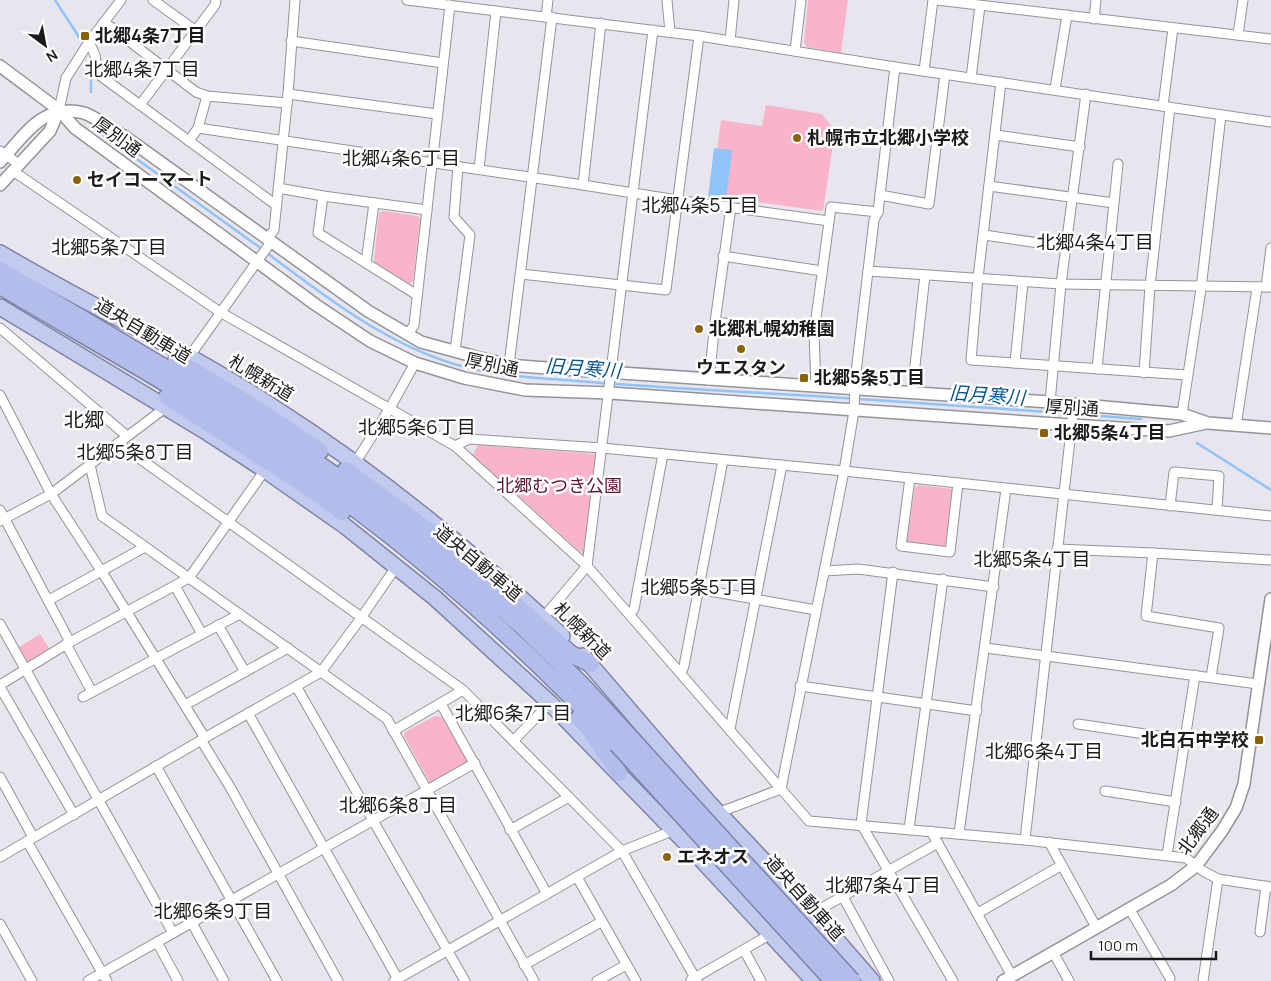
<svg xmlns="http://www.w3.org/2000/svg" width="1271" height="981" font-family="Manrope,'Noto Sans JP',sans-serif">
	<rect width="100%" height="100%" fill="#e8e5ee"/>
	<g fill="#f9b4cc">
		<path d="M808,0H848L841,53L807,47L804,43Z"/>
		<path d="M766,105L822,114L835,131L823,211L711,196L721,120L762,126Z"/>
		<path d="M383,211L418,216L420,219L413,281L409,284L375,262L374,259L379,213Z"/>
		<path d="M478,445L597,454L585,556L473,455Z"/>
		<path d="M919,485L953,489V491L946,545L943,547L910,544L907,540L915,487Z"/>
		<path d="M40,634L49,648L29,661L26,660L19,647Z"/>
		<path d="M435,716L442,717L469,760L467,764L431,785L404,736L405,732Z"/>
	</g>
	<path fill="#90c4f8" d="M714,148L732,150L726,200L708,198Z"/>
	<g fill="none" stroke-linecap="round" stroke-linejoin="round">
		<g stroke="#90c4f8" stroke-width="2.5">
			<path d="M55,0L81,40"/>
			<path d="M91,64V92"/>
			<path d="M95,129L262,249"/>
			<path d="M267,253C324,296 385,343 454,364C493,376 536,378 576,381C626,385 676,388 726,391C865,398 1003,409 1141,419"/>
			<path d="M1197,443L1271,490"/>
		</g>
		<g stroke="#95929a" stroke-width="11">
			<g id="minor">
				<path d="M153,0L196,31"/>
				<path d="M407,0L699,36L895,67L1271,122"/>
				<path d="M667,0L670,32"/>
				<path d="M936,0L1271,39"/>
				<path d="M546,17L548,0"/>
				<path d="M1094,19L1096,0"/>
				<path d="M104,22L196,92L207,96L287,103"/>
				<path d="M1238,35L1243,0"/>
				<path d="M291,41L443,63"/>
				<path d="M730,41L734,0"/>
				<path d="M89,42L95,55L98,74L276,205"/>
				<path d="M795,51L801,0"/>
				<path d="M924,71L933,0"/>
				<path d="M971,78L980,6"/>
				<path d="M1001,82L978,278L971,360L1187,375"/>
				<path d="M1055,89L1067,15"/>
				<path d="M288,94L437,114"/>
				<path d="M140,105L215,5L216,0"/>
				<path d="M1163,106L1173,28"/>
				<path d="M59,110L66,78L89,42L121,0"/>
				<path d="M198,128L583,185L677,200L829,221"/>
				<path d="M996,135L1080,147"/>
				<path d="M189,141L198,128L207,96"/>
				<path d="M0,151L19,164"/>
				<path d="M479,169L496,11"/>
				<path d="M13,171L220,312L455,446L587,566L781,789"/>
				<path d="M583,185L601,23"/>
				<path d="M989,186L1114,203"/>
				<path d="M278,188L323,196L427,210"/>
				<path d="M880,195L929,204L945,74"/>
				<path d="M323,196L318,233L417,295"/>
				<path d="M984,235L1066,247"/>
				<path d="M267,239L274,230L288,94L295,0"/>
				<path d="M723,256L822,271"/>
				<path d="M366,263L374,203"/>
				<path d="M868,271L1061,284L1271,287"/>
				<path d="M521,274L666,290L699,36"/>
				<path d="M1266,287L1271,248"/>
				<path d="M715,322L814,333"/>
				<path d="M0,328L127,436"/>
				<path d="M408,334L414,325L450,5"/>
				<path d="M455,351L470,235L454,217L458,166"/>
				<path d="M189,357L271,242"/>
				<path d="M1015,363L1023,282"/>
				<path d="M509,365L552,17"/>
				<path d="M1097,369L1118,164"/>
				<path d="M1144,373L1150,286L1170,107"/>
				<path d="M709,380L715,322L731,207"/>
				<path d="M816,386L814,333L831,207L878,212"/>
				<path d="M912,393L925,275"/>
				<path d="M0,395L51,494L102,572L205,738L0,857"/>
				<path d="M1050,402L1061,284L1086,94"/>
				<path d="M1182,414L1201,289L1221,115"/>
				<path d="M1236,426L1257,288"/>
				<path d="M118,443L463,690L622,851L697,981"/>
				<path d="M455,446L469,439L602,448L844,471L1271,516"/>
				<path d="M355,463L390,408L415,363"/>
				<path d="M90,465L102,516L387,719L534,981"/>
				<path d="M910,478L901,546L950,552L958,483"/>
				<path d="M1170,506L1174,472L1219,476L1217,510"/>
				<path d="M0,510L70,642"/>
				<path d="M0,521L51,494L165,408"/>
				<path d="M1057,549L1153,553L1271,560"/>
				<path d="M1153,553L1146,616L1219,628L1211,677"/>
				<path d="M824,571L858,569L994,587"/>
				<path d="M893,572L861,824L953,981"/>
				<path d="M175,586L202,634"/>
				<path d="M698,589L816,610"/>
				<path d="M49,600L145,547"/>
				<path d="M630,614L634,609L663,454"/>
				<path d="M543,618L587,566L653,30"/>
				<path d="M0,624L173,933"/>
				<path d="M218,625L245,672"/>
				<path d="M66,644L92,692"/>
				<path d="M986,648L1258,684"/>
				<path d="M681,673L684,666L723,460"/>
				<path d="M0,685L70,642L189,578L265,470"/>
				<path d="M296,686L465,981"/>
				<path d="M800,686L977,711"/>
				<path d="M0,687L74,815"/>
				<path d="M83,697L240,614"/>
				<path d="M441,704L547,894"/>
				<path d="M185,705L288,648"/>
				<path d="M248,713L399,981"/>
				<path d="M1078,724L1185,740"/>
				<path d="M730,729L782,465"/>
				<path d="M393,731L463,690"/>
				<path d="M514,740L550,703"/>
				<path d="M156,766L277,981"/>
				<path d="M0,777L33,837"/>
				<path d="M781,789L844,471L854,411L855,381L874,220L878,212L895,67"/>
				<path d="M1105,791L1176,802"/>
				<path d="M715,814L781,789L809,821L1025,840L1186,858L1203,871L1218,879L1271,887"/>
				<path d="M909,829L943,579"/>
				<path d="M510,830L569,797"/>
				<path d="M931,831L1012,976"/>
				<path d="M959,833L1006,489"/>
				<path d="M1025,840L1074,404"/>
				<path d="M27,841L107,981"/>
				<path d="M1049,842L1096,927"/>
				<path d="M1167,855L1195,675"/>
				<path d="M577,877L636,981"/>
				<path d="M843,897L889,981"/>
				<path d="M1129,908L1170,978"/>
				<path d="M813,913L938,843"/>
				<path d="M978,913L1062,865"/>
				<path d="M192,923L224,981"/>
				<path d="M0,924L32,981"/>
				<path d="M1260,932L1266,886"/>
				<path d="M157,942L178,981"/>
				<path d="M744,950L761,981"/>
				<path d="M1053,952L1069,981"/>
				<path d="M524,965L601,922"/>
				<path d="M691,980L771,934"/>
				<path d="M88,981L475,763"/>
				<path d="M338,981L230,787L201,740L321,672L361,618L396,567"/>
				<path d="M394,981L622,851L677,829"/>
				<path d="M597,981L626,965"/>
				<path d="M1203,981L1218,879"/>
			</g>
		</g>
		<g stroke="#95929a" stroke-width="14">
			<g id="tertiary">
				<path d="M0,66L59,110L75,128L316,305L370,341L415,363L464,378L525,390L610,393L1071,425L1169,431L1206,423"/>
				<path d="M0,162C24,136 43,102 84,113C96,117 112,130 124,136L368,311L421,342L476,357L509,365L533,367L1050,402L1182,414L1208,423L1271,428"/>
				<path d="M0,185L50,131L59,110"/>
				<path d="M1003,981L1171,885L1196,866L1222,831L1236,808L1244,784L1271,599"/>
			</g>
		</g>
		<g stroke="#7e84a4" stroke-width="18">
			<g id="trunk">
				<path d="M0,253C91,307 188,351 276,409C379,475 474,553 562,636"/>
				<path d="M0,307L205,431L265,470L345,526L435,598L550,703L685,842L814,981"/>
				<path d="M583,656L709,803L813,913L872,981"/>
			</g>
		</g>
		<g stroke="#7e84a4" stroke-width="19">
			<g id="motorway">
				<path d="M0,270L226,404L301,452L342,480L432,549L523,627L582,685L627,734"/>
				<path d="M0,286C111,352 226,414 330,490C434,565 529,651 617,744"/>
				<path d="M176,361C225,388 274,419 320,451"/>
				<path d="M167,397L305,485L342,512"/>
				<path d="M346,470L449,546L571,654L591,664"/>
				<path d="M579,718L587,726L619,773"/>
			</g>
		</g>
		<use href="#minor" stroke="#fff" stroke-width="9"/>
		<use href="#tertiary" stroke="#fff" stroke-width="11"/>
		<use href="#trunk" stroke="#c2caf0" stroke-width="15"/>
		<use href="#motorway" stroke="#b3bdec" stroke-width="16"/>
		<g stroke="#7e84a4" stroke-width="19" stroke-linecap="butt">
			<g id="motorway-bridge">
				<path d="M627,734L852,981"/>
				<path d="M617,744L833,981"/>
			</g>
		</g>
		<use href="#motorway-bridge" stroke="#b3bdec" stroke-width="16"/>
	</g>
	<g fill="#8d6107" stroke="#fff" stroke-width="2">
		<rect x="80" y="31" width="10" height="10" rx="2.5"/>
		<circle cx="797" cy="138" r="5"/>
		<circle cx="77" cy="180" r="5"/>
		<circle cx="699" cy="329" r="5"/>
		<circle cx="741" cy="349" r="5"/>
		<rect x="799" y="373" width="10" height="10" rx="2.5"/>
		<rect x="1039" y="428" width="10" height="10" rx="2.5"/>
		<rect x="1254" y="735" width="10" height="10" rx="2.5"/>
		<circle cx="667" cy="857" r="5"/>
	</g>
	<g text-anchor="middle" stroke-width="5" stroke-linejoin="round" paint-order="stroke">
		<g font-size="18" font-weight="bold" fill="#1b1a1d" stroke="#fff" text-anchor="start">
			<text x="95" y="42">北郷4条7丁目</text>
			<text x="807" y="144">札幌市立北郷小学校</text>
			<text x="87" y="186">セイコーマート</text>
			<text x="709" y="335">北郷札幌幼稚園</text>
			<text x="741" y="374" text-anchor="middle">ウエスタン</text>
			<text x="814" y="384">北郷5条5丁目</text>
			<text x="1054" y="439">北郷5条4丁目</text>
			<text x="1249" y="746" text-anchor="end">北白石中学校</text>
			<text x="677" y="863">エネオス</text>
		</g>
		<g font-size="18" fill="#1b1a1d" stroke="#fff">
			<text transform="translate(117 137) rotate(36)" y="6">厚別通</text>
			<text transform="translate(143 331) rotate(31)" y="6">道央自動車道</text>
			<text transform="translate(492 365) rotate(12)" y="6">厚別通</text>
			<text transform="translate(261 378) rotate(31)" y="6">札幌新道</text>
			<text transform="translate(1072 408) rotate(4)" y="6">厚別通</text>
			<text transform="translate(478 563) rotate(40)" y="6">道央自動車道</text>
			<text transform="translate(582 631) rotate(45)" y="6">札幌新道</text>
			<text transform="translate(1198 831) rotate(-53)" y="6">北郷通</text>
			<text transform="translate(804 898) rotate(48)" y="6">道央自動車道</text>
		</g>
		<g font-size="18" fill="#611339" stroke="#fff">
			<text x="559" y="492">北郷むつき公園</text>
		</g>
		<g font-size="19" fill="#1b1a1d" stroke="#fff">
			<text x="142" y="76">北郷4条7丁目</text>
			<text x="401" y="165">北郷4条6丁目</text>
			<text x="700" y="212">北郷4条5丁目</text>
			<text x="1095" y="249">北郷4条4丁目</text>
			<text x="109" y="254">北郷5条7丁目</text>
			<text x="417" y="434">北郷5条6丁目</text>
			<text x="135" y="459">北郷5条8丁目</text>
			<text x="1032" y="566">北郷5条4丁目</text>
			<text x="699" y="594">北郷5条5丁目</text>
			<text x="513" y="720">北郷6条7丁目</text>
			<text x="1044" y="758">北郷6条4丁目</text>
			<text x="398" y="812">北郷6条8丁目</text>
			<text x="883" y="892">北郷7条4丁目</text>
			<text x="213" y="918">北郷6条9丁目</text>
		</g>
		<g font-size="19" font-style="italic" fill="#09558e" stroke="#fff">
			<text transform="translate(583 368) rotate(4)" y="7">旧月寒川</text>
			<text transform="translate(987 395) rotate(4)" y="7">旧月寒川</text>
		</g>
		<g font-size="20" fill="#1b1a1d" stroke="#fff">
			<text x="84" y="427">北郷</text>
		</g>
	</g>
	<g transform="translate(45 45) rotate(148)" stroke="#ffffff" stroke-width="4" paint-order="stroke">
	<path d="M0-4L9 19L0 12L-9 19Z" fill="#1b1a1d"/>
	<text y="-8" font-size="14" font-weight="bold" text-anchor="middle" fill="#1b1a1d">N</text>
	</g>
	<path d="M1091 951v8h125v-8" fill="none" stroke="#1b1a1d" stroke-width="2.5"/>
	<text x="1098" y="951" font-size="15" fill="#1b1a1d" stroke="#ffffff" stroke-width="4" paint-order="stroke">100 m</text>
</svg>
